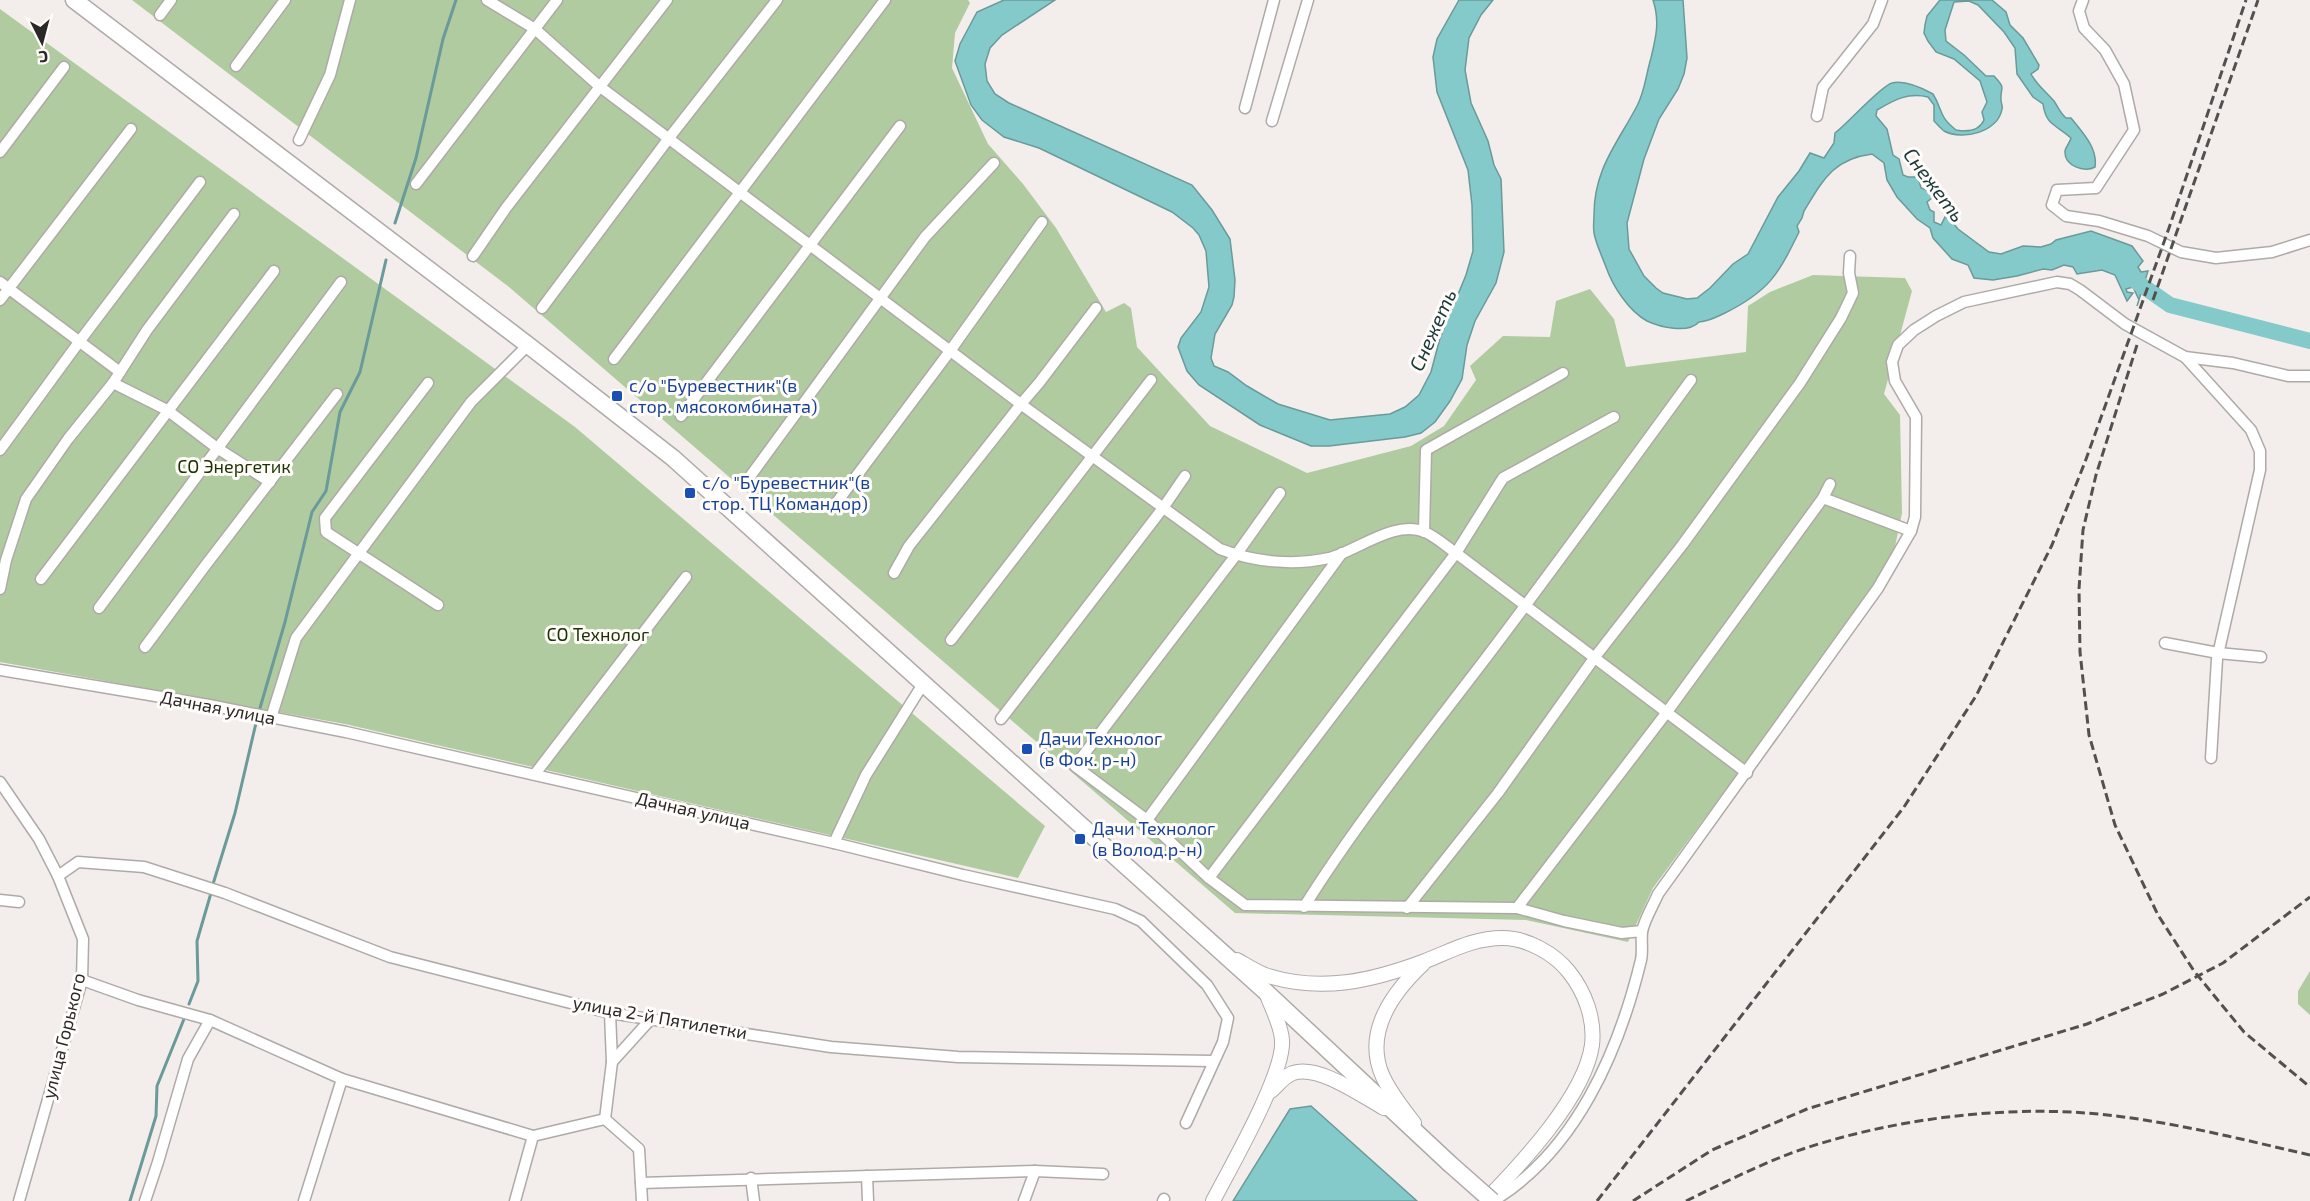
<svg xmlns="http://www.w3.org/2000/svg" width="2310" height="1201" font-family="'Exo 2',sans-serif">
	<rect width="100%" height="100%" fill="#f3eeeb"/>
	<g fill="#afcb9f">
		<path d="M132,0H968L970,3L955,33L952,68L988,144L1023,184L1056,228L1106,312L1124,303L1131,308L1137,347L1210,426L1307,473L1411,446L1444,426L1476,380L1470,366L1503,336L1550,337L1556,301L1590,289L1614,319L1626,367L1746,352L1748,306L1770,292L1813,275L1905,278L1912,291L1884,394L1900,415L1902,513L1891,566L1653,888L1628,942L1526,920L1235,913L509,287Z"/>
		<path d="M0,9L575,427L1045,826L1018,878L345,724L0,662Z"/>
		<path d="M2310,971V1015L2298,1004V991Z"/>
	</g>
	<g fill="#85caca" stroke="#6a9a99" stroke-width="1.5">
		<path d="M1004,0H1055L1002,35L990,48L985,64L987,81L995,94L1009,103L1192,185L1212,210L1230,239L1235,280L1234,297L1232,305L1215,334L1211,358L1214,366L1228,372L1247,386L1278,404L1330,420L1390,414L1405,407L1419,395L1431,372L1440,338L1466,275L1473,251L1472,205L1468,170L1437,92L1433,57L1437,39L1459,0H1493L1481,15L1469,38L1465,70L1471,103L1488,141L1494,165L1501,179L1504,252L1496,283L1475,321L1467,345L1462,379L1450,401L1435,422L1421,433L1405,437L1329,446H1311L1260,425L1199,385L1187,371L1178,347L1181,338L1201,312L1209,287L1206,251L1199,235L1193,228L1172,212L1039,148L1004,137L982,120L971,105L955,61L960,44L977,12Z"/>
		<path d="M1653,0H1683L1687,58L1684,74L1678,89L1659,119L1644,159L1627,223L1629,249L1644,276L1656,288L1663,293L1687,299L1697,298L1710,288L1733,264L1748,254L1778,197L1799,171L1810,153L1824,158L1834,143L1835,133C1848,123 1882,85 1892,83C1905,80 1922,88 1933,94C1943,110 1938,116 1956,130C1967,132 1979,131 1984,120L1982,112L1987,102L1980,81L1954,59L1936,52L1928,41L1924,33L1925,25L1927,16L1940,0H1992L2006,12L2010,25L2023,38L2039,65L2038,69L2031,74C2037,85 2046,92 2054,101C2058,107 2060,113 2066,118H2071C2082,132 2098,148 2095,167C2085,173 2064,166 2065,151C2066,146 2070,143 2071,138C2056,124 2046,126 2043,104L2033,97L2017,74L2015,48L2004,32L1978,5L1969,1L1954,2L1945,30L1946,41L1964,55L1986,76H1994C2007,90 2000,86 2001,100C2001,103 2003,106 2002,109C1998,132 1963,141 1944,131C1941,129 1937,124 1934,121V105L1928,97C1908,92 1894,100 1877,110L1876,116L1887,129L1893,155L1899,159L1903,175L1908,177H1918L1921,188L1937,194L1927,202L1930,210L1934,212V222L1941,225L1946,215L1950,214L1953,223L1958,229L1989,252L2001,254L2023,246L2041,247L2051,244L2056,240L2091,231L2132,246L2143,261L2138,267L2141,272L2148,271L2137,306L2139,300L2133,287L2126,289L2127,292L2133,293L2127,301L2115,275L2102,270L2077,274L2073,267L2064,265L2052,270L2043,269L2017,276L1993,280L1974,278L1968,265L1952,259L1933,238L1930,228L1917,219L1897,197L1887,180L1884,163L1872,154C1833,159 1823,180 1804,211L1802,218L1797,226L1799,232C1778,275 1769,291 1725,313C1716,317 1710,321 1699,322C1688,334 1660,327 1647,321C1629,311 1613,287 1606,267C1602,256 1596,244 1594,233C1593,227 1594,220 1594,215C1594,169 1617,144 1637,106C1645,91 1646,74 1651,58C1656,37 1660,21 1653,0Z"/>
		<path d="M1311,1106L1417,1201H1233L1290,1109Z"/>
	</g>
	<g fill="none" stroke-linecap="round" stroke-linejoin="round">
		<g stroke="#6a9a99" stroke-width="3">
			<path d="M395,223L416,158L443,39L456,0"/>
			<path d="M260,708L285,622L312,512L326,491L340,412L360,372L386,260"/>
			<path d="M213,884L235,813L256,723"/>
			<path d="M189,1004L198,981L197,941L211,893"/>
			<path d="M130,1201L156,1116L157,1086L184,1019"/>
		</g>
		<path stroke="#85caca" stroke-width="16" d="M2124,273L2170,305L2310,341"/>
		<g stroke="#afaaa7" stroke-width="13">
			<g id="minor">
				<path d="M487,0L535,29L599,86L1022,405L1220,549C1254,562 1293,566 1329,558C1357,551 1395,519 1425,532C1436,537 1446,546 1456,553L1747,773"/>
				<path d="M2083,0L2079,11L2084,28L2105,50L2124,84L2134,130L2096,188L2057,190L2052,205L2066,216L2099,221L2148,236L2181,252L2216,258L2272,252L2310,240"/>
				<path d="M160,15L171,0"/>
				<path d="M236,66L285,0"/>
				<path d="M1245,108L1274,0"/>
				<path d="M1817,116L1823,87L1873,24L1882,0"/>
				<path d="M1272,121L1308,0"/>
				<path d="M299,140L330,75L350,0"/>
				<path d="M0,152L64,67"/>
				<path d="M416,184L557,0"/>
				<path d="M473,256L506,208L667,0"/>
				<path d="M0,282L120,372"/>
				<path d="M0,300L131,129"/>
				<path d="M542,308L669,138L777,0"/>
				<path d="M2185,357L2251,430L2260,451V470L2217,659L2211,758"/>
				<path d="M614,359L885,0"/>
				<path d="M113,383L167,410L217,448L270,482"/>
				<path d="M428,383L325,518L326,532L438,605"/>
				<path d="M681,416L900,126"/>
				<path d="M0,450L79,342L200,182"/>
				<path d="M746,482L925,237L994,163"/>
				<path d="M1280,493L1236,555L1075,766L1147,820L1209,878L1245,905L1517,908L1564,921L1622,933L1642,931"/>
				<path d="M1823,498L1911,531"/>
				<path d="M837,502L950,351L1042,222"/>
				<path d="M1424,532L1426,450L1563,373"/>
				<path d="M894,573L909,546L1021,404L1039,383L1096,308"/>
				<path d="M41,579L274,271"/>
				<path d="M0,589L6,560L26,499L68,439L113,383L147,330L234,214"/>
				<path d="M99,608L341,282"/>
				<path d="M951,640L1151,380"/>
				<path d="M2165,643L2218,653L2261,657"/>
				<path d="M145,647L205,566L337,394"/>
				<path d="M0,670L209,705L346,732L834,843L963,875L1115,909L1141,921L1207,985L1228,1018L1223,1042L1186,1123"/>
				<path d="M271,718L296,638L471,402L528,345"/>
				<path d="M1001,719L1163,508L1185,476"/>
				<path d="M535,774L686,577"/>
				<path d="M0,782L39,839L58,876L83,939L82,980L19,1201"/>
				<path d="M1147,820L1342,553"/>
				<path d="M834,843L866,775L923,684"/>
				<path d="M58,876L78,862L144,867L225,893L390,957L610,1013L831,1047L958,1057L1213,1061"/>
				<path d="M1209,878L1456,553L1503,478L1614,417"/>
				<path d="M0,900L19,902"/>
				<path d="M1304,907C1359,819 1426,737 1489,654C1557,564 1624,472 1691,380"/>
				<path d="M1407,908L1498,793L1595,657L1683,544L1800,383L1841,318L1853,293L1849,273L1850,256"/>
				<path d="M1517,908L1667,712L1823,498L1830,484"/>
				<path d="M82,980L138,1000L210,1020L342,1079L533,1136L605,1119L639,1149L642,1201"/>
				<path d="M612,1062L651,1019"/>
				<path d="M605,1119L612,1062L610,1013"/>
				<path d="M867,1176L868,1201"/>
				<path d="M751,1178L754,1201"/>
				<path d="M641,1183L1035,1171L1103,1174"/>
				<path d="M145,1201L158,1162L188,1059L210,1020"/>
				<path d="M304,1201L342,1079"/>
				<path d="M515,1201L533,1136"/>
				<path d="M1024,1201L1035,1171"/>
				<path d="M1163,1201L1164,1199"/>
				<path d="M1493,1201C1576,1151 1619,1051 1641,960C1643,951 1641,941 1642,932C1644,920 1653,906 1658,894L1878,588L1911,531L1915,517L1916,417L1895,381L1892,362L1898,345L1914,330L1936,316L1964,302L2057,282L2070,284L2080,290L2125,324L2185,357L2233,363L2288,376H2310"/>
			</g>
		</g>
		<g stroke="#afaaa7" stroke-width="16">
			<g id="tertiary">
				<path d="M1237,960C1246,965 1255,971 1265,975C1321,993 1372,981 1425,961C1451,951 1473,938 1503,938C1527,938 1555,954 1569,972C1585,992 1595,1019 1592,1045C1585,1096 1521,1164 1485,1201"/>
				<path d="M1271,1091C1278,1085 1284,1076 1293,1073C1318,1064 1362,1096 1384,1108"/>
				<path d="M1414,1123C1403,1109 1391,1094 1383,1077C1363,1033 1392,993 1423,964"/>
				<path d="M1213,1201C1230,1168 1285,1073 1282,1040C1281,1024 1271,1007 1266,992"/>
			</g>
		</g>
		<g stroke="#afaaa7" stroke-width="19">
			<path id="primary" d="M74,0L528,345L673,458L1266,992L1449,1163"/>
		</g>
		<use href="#minor" stroke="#fff" stroke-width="10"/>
		<use href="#tertiary" stroke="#fff" stroke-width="14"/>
		<use href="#primary" stroke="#fff" stroke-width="16"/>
		<g stroke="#53514f" stroke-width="3" stroke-dasharray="9 4.5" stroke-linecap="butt">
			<path d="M2153,300L2258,0"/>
			<path d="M2137,345L2096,475L2083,530L2079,589L2080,652L2089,735L2115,825L2158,915L2194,971L2244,1032L2310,1087"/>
			<path d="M1597,1201L1904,807L1976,696L2052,545L2085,462L2169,228L2246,0"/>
			<path d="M1633,1201L1712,1150L1807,1109L2087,1024L2163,994L2223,963L2310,897"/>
			<path d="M1686,1201C1721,1184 1757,1166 1794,1152C1883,1121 1991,1106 2086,1113C2162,1119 2236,1138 2310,1155"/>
		</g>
		<g stroke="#afaaa7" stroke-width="19" stroke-linecap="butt">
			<path id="primary-bridge" d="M1449,1163L1492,1201"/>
		</g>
		<use href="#primary-bridge" stroke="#fff" stroke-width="16"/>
	</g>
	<g fill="#1a4fb4" stroke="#fffcfa" stroke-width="2">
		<rect x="611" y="390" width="12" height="12" rx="3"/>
		<rect x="684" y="487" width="12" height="12" rx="3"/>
		<rect x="1021" y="743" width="12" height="12" rx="3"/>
		<rect x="1074" y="833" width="12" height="12" rx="3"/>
	</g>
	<g text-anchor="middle" stroke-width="6" stroke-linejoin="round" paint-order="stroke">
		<g font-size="18" fill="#164399" stroke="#fffcfa" text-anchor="start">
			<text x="629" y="392">с/о "Буревестник"(в<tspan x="629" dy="21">стор. мясокомбината)</tspan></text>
			<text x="702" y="489">с/о "Буревестник"(в<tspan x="702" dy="21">стор. ТЦ Командор)</tspan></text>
			<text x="1039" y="745">Дачи Технолог<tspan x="1039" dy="21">(в Фок. р-н)</tspan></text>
			<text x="1092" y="835">Дачи Технолог<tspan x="1092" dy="21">(в Волод.р-н)</tspan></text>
		</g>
		<g font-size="18" fill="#193302" stroke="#fffcfa">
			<text x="234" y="473">СО Энергетик</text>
			<text x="598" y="641">СО Технолог</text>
		</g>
		<g font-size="18" fill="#2b2928" stroke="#fffcfa">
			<text transform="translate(218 708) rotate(11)" y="6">Дачная улица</text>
			<text transform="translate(693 811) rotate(13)" y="6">Дачная улица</text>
			<text transform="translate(660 1018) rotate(10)" y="6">улица 2-й Пятилетки</text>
			<text transform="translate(64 1036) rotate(-76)" y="6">улица Горького</text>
		</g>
		<g font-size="20" font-style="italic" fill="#183a3a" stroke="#fffcfa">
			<text transform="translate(1934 185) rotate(53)" y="7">Снежеть</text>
			<text transform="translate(1433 330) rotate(-66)" y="7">Снежеть</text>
		</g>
	</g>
	<g transform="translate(42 42) rotate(174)" stroke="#fffcfa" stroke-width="4.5" paint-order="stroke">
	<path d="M0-4.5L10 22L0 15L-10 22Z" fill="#2b2928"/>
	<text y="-9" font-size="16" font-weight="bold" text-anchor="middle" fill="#2b2928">С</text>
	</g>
</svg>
